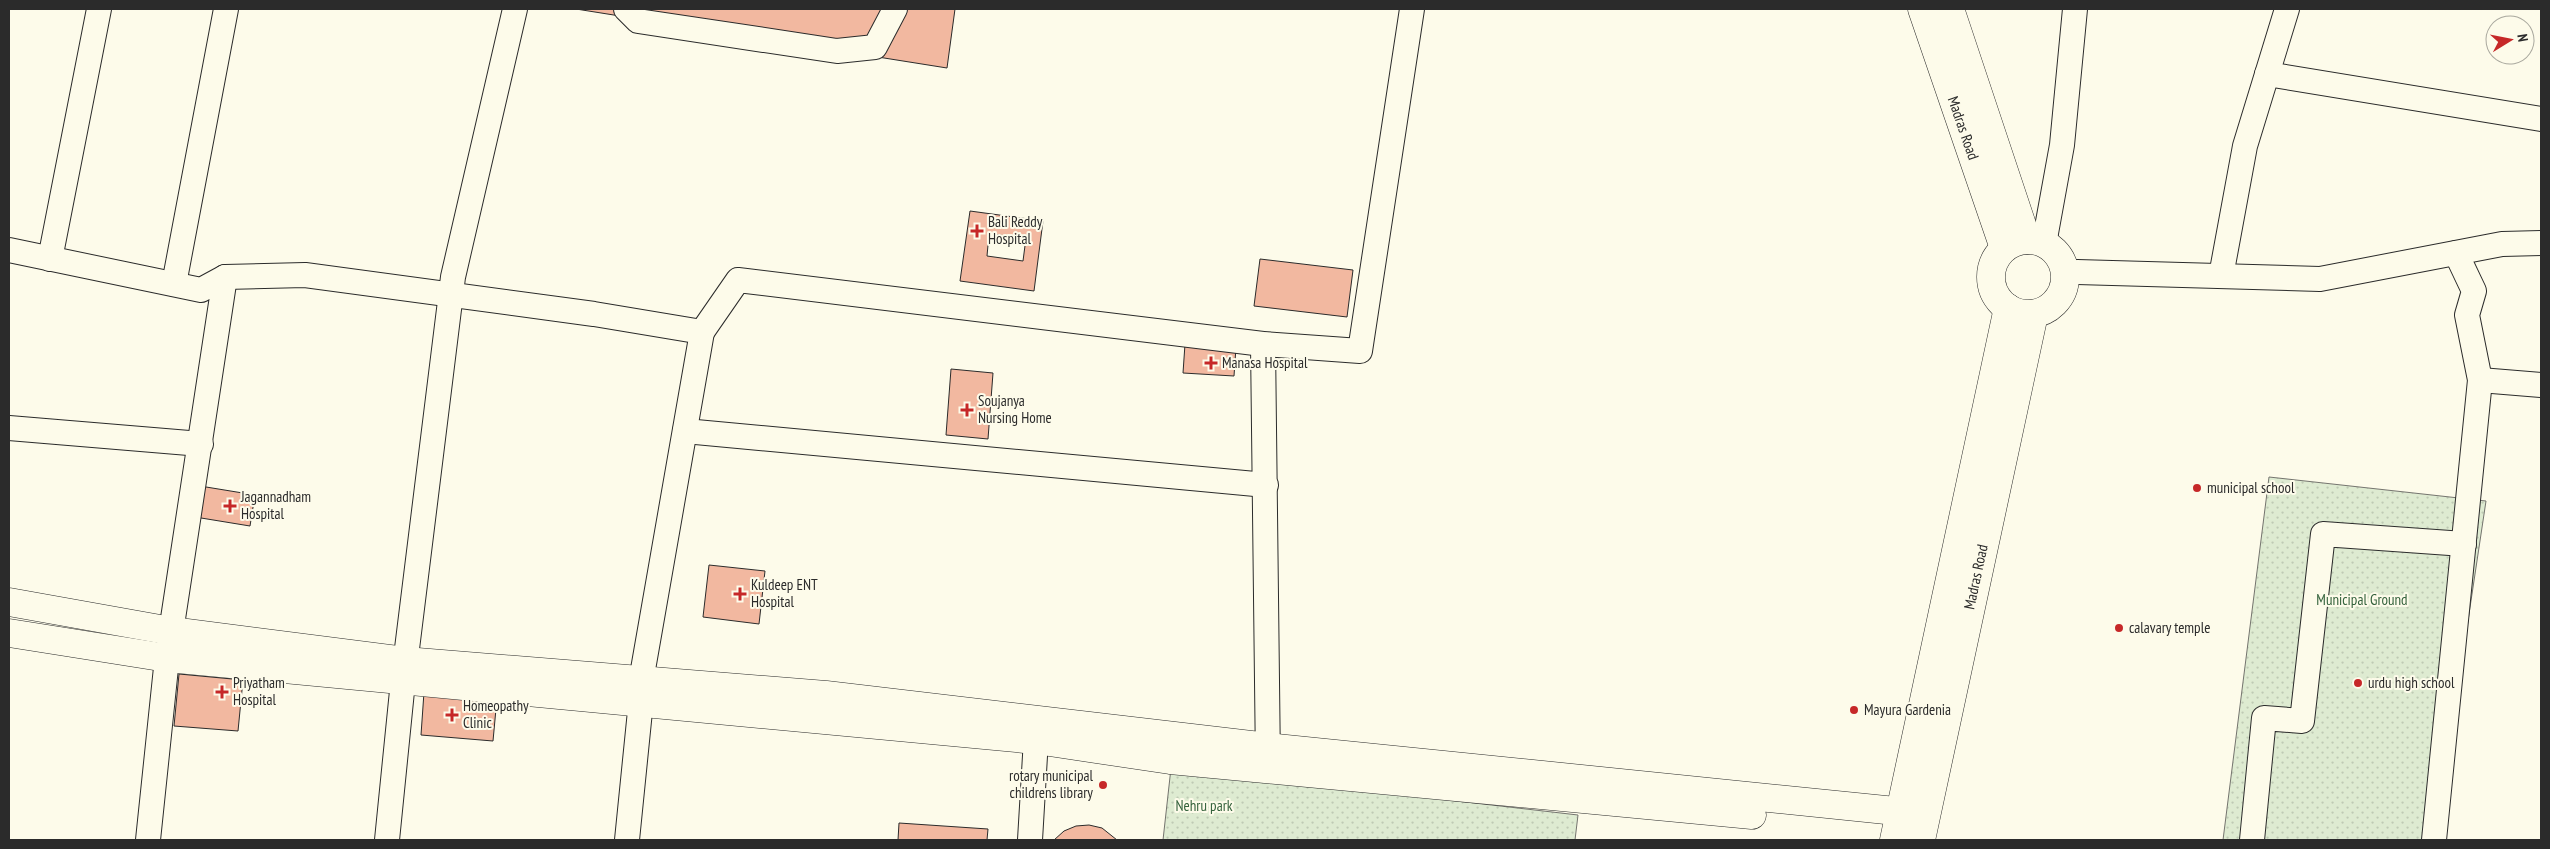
<svg xmlns="http://www.w3.org/2000/svg" width="2550" height="849" font-family="'PT Sans Narrow',sans-serif">
	<defs>
		<pattern id="grass-dots" width="8" height="8" patternUnits="userSpaceOnUse" patternTransform="scale(1.25)"><rect width="8" height="8" fill="#deebd1"/><path d="M2 2h.1M6 6h.1" fill="none" stroke="#bfcab4" stroke-width="1.8" stroke-linecap="round"/></pattern>
	</defs>
	<rect width="100%" height="100%" fill="#fdfbea"/>
	<g fill="url(#grass-dots)" stroke="#74746e">
		<path d="M2269,477L2486,501L2435,840H2223Z"/>
		<path d="M1171,768L1578,815L1575,840H1163Z"/>
	</g>
	<g fill="#f2b8a0" stroke="#2b2b2b" fill-rule="evenodd">
		<path d="M576,9H955L947,68Z"/>
		<path d="M970,211L1043,221L1034,291L960,281ZM989,234L1026,238L1023,261L987,256Z"/>
		<path d="M1260,259L1353,270L1347,317L1254,306Z"/>
		<path d="M1185,344L1236,347L1234,376L1183,373Z"/>
		<path d="M951,369L993,373L988,439L946,435Z"/>
		<path d="M200,486L255,495L250,526L195,517Z"/>
		<path d="M709,565L765,571L759,624L703,617Z"/>
		<path d="M179,674L243,680L238,731L174,726Z"/>
		<path d="M424,692L497,698L493,741L421,735Z"/>
		<path d="M899,823L988,829L987,840H898Z"/>
		<path d="M1089,825L1102,828L1117,840H1054L1064,831L1076,826Z"/>
	</g>
	<g fill="none" stroke-linecap="round" stroke-linejoin="round">
		<g stroke="#2b2b2b" stroke-width="26">
			<g id="minor">
				<path d="M626,9L638,21L837,51L875,47L895,9"/>
				<path d="M2267,74L2541,119"/>
				<path d="M2044,244L2062,145L2075,9"/>
				<path d="M9,250L201,290L225,277L167,658L148,840"/>
				<path d="M50,259L99,9"/>
				<path d="M2077,272L2320,279L2502,244L2541,243"/>
				<path d="M2221,276L2245,146L2287,9"/>
				<path d="M225,277L305,275L594,314L702,332L738,280L1263,344L1360,351L1412,9"/>
				<path d="M174,284L226,9"/>
				<path d="M1263,344L1268,765"/>
				<path d="M2480,380L2541,385"/>
				<path d="M9,428L201,444"/>
				<path d="M685,431L1266,485"/>
				<path d="M641,681L702,332"/>
				<path d="M387,840L403,681L453,277L515,9"/>
				<path d="M627,840L641,701"/>
				<path d="M1030,840L1037,722"/>
				<path d="M2252,840L2264,718L2302,721L2323,534L2464,544"/>
				<path d="M2434,840L2480,380L2467,315L2474,291L2456,253"/>
			</g>
		</g>
		<g stroke="#2b2b2b" stroke-width="29">
			<g id="major">
				<path d="M1922,9L2004,248"/>
				<path d="M1950,9L2027,240"/>
				<circle cx="2028" cy="277" r="37"/>
				<path d="M9,602L171,631L405,661L826,695L1268,747L1925,814"/>
				<path d="M9,633L167,658L1036,740L1170,760L1752,815"/>
				<path d="M1894,840L2008,308"/>
				<path d="M1921,840L2034,314"/>
			</g>
		</g>
		<use href="#minor" stroke="#fdfbea" stroke-width="24"/>
		<use href="#major" stroke="#fdfbea" stroke-width="28"/>
	</g>
	<g fill="#c62828" stroke="#fdfbea" stroke-width="2">
		<path d="M974.5 223.5h5v5h5v5h-5v5h-5v-5h-5v-5h5z"/>
		<path d="M1208.5 355.5h5v5h5v5h-5v5h-5v-5h-5v-5h5z"/>
		<path d="M964.5 402.5h5v5h5v5h-5v5h-5v-5h-5v-5h5z"/>
		<circle cx="2197" cy="488" r="5"/>
		<path d="M227.5 498.5h5v5h5v5h-5v5h-5v-5h-5v-5h5z"/>
		<path d="M737.5 586.5h5v5h5v5h-5v5h-5v-5h-5v-5h5z"/>
		<circle cx="2119" cy="628" r="5"/>
		<circle cx="2358" cy="683" r="5"/>
		<path d="M219.5 684.5h5v5h5v5h-5v5h-5v-5h-5v-5h5z"/>
		<circle cx="1854" cy="710" r="5"/>
		<path d="M449.5 707.5h5v5h5v5h-5v5h-5v-5h-5v-5h5z"/>
		<circle cx="1103" cy="785" r="5"/>
	</g>
	<g text-anchor="middle" stroke-width="4" stroke-linejoin="round" paint-order="stroke">
		<g font-size="15" fill="#2b2b2b" stroke="#fdfbea">
			<text transform="translate(1963 128) rotate(71)" y="5">Madras Road</text>
			<text transform="translate(1976 577) rotate(-78)" y="5">Madras Road</text>
		</g>
		<g font-size="15" fill="#2b2b2b" stroke="#fdfbea" text-anchor="start">
			<text x="988" y="227">Bali Reddy<tspan x="988" dy="17">Hospital</tspan></text>
			<text x="1222" y="368">Manasa Hospital</text>
			<text x="978" y="406">Soujanya<tspan x="978" dy="17">Nursing Home</tspan></text>
			<text x="2207" y="493">municipal school</text>
			<text x="241" y="502">Jagannadham<tspan x="241" dy="17">Hospital</tspan></text>
			<text x="751" y="590">Kuldeep ENT<tspan x="751" dy="17">Hospital</tspan></text>
			<text x="2129" y="633">calavary temple</text>
			<text x="233" y="688">Priyatham<tspan x="233" dy="17">Hospital</tspan></text>
			<text x="2368" y="688">urdu high school</text>
			<text x="463" y="711">Homeopathy<tspan x="463" dy="17">Clinic</tspan></text>
			<text x="1864" y="715">Mayura Gardenia</text>
			<text x="1093" y="781" text-anchor="end">rotary municipal<tspan x="1093" dy="17">childrens library</tspan></text>
		</g>
		<g font-size="15" fill="#34623c" stroke="#fdfbea">
			<text x="2362" y="605">Municipal Ground</text>
			<text x="1204" y="811">Nehru park</text>
		</g>
	</g>
	<rect width="2550" height="849" fill="none" stroke="#2b2b2b" stroke-width="20"/>
	<g transform="translate(2510 40) rotate(80)"><circle r="24" fill="#fdfbea" stroke="#a9a89e"/>
	<path d="M0-4L9 19L0 12L-9 19Z" fill="#c62828"/>
	<text y="-8" font-size="14" font-weight="bold" text-anchor="middle" fill="#2b2b2b">N</text>
	</g>
</svg>
